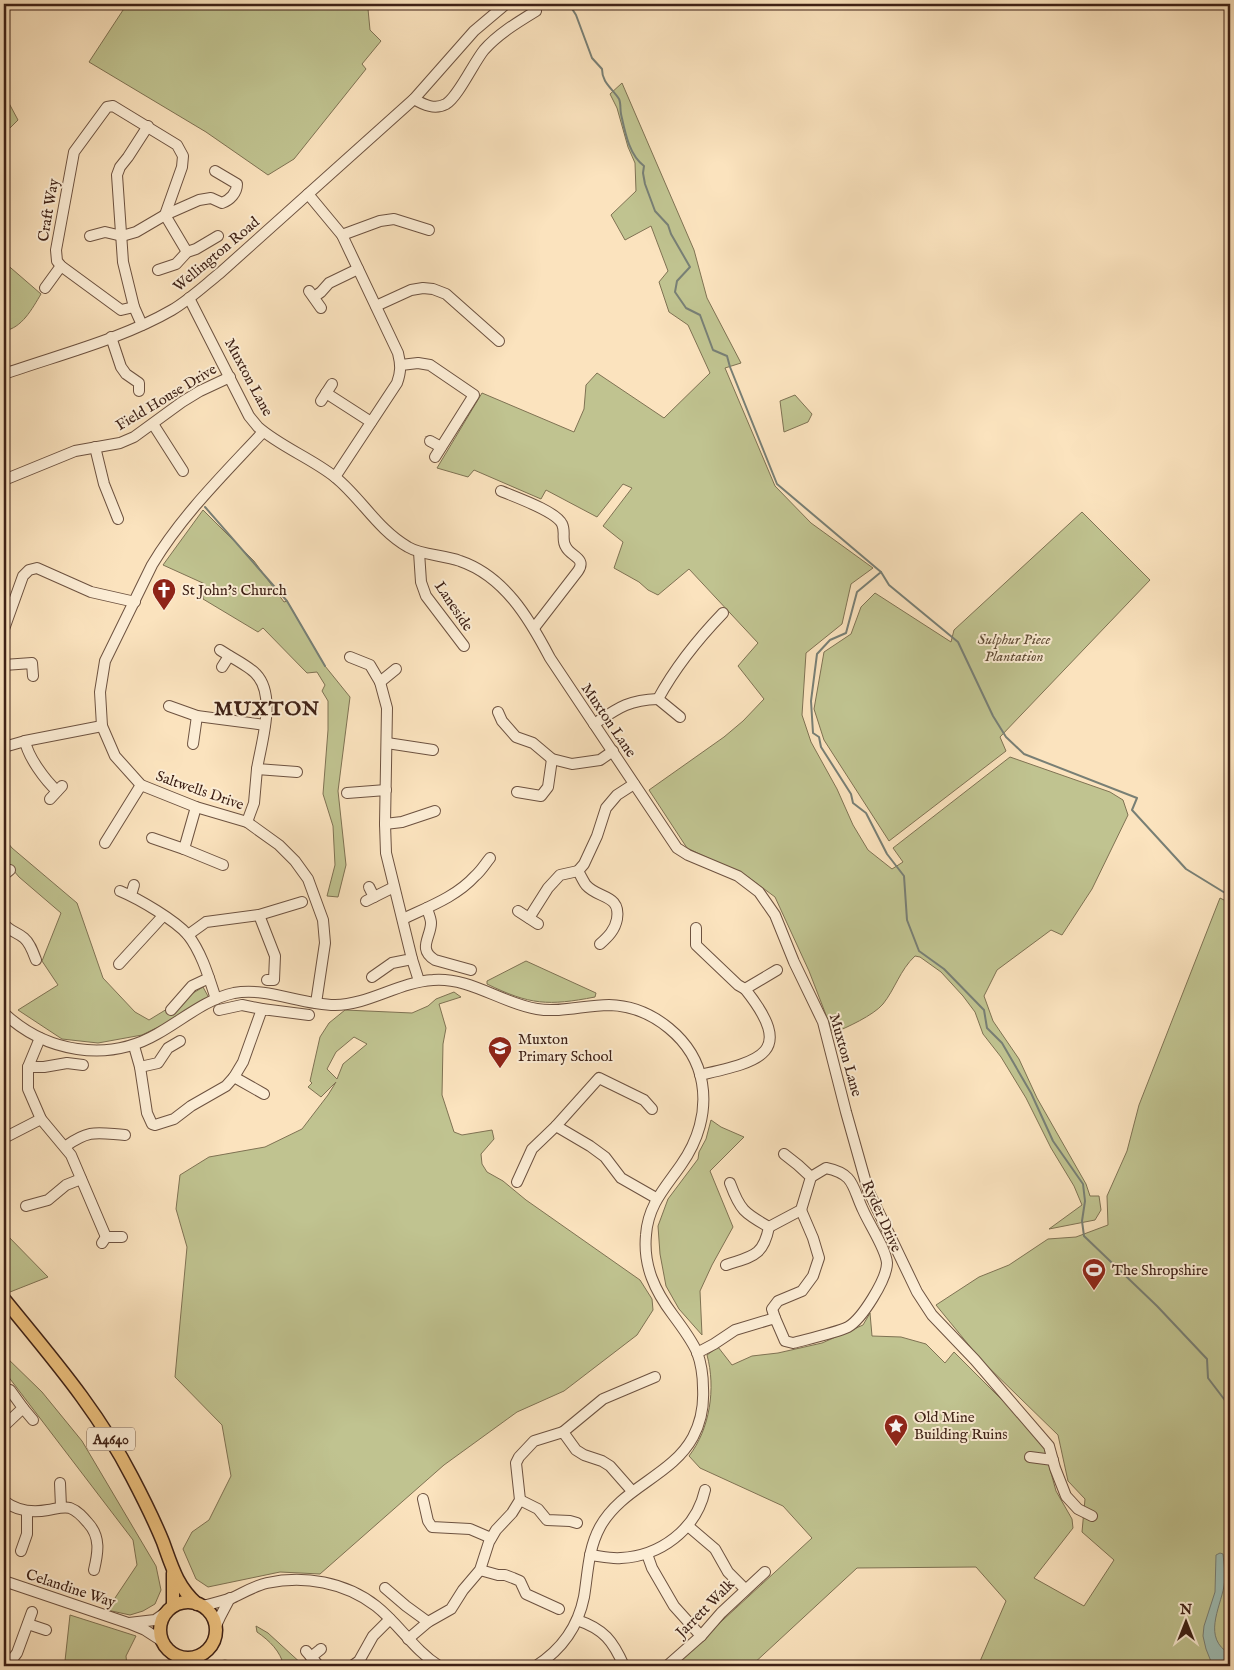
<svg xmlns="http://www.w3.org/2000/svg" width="1234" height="1670" font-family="'IM FELL English',serif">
	<rect width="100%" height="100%" fill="#fbe3be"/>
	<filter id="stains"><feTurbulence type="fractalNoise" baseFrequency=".004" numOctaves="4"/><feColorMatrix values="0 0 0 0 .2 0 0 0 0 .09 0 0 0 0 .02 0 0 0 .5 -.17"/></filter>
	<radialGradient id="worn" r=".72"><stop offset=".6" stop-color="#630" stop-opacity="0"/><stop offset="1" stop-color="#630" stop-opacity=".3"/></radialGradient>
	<g fill="#c0c390" stroke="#7f7253" fill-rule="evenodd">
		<path d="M127,4H372L368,9L370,30L381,41L362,64L366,69L294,159L268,175L206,132L89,62Z"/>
		<path d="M622,83L694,250L707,298L741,363L725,368L775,486L811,523L873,568L851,584L842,624L806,653L802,715L811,742L837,789L853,825L868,850L892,869L903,862L893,848L1010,757L1110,792L1123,800L1128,815L1092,889L1062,935L1051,930L997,970L984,996L993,1021L1019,1059L1037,1098L1086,1184L1090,1196H1099L1101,1210L1095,1220L1049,1229L1082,1205L1074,1186L1051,1148L1026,1098L1001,1057L983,1034L975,1012L963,996L941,972L920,957L915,956C900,970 895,989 883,1004C874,1015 846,1028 833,1033L809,971L775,897L748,877L687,848L649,790L724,737L743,721L764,699L738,666L758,643L689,569L658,595L648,590L639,582L614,568L623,542L603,526L632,488L623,484L597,517L546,490L541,499L474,470L468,477L437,468L482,393L574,432L584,409L586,385L597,373L664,418L710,373L688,325L669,312L659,282L668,271L651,226L625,240L611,215L636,191L635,163L628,147L617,108L610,94Z"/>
		<path d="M4,94L18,120L4,134Z"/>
		<path d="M4,262L41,294C32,309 22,328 4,331Z"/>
		<path d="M795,395L812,414L808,422L784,432L780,401Z"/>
		<path d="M203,510L254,561L284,602L287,601L325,666L350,697L338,791L346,865L338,897L327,896L335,865L333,826L323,794L328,730V701L322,691L325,685L317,672L307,673L263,628L258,632L203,599L205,584L163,565Z"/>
		<path d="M1082,512L1150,580L1000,737L1006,751L889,841L824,740L814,709L824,652L851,634L861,607L875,593L951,642L954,630Z"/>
		<path d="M4,838L12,848L77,903L103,978L135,1012L149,1020L203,987L209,998L181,1016L142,1035L98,1043L62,1039L18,1010L58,985L42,961L61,913L19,877L4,859Z"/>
		<path d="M1220,898L1230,903V1666H978L1006,1601L976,1567L857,1568L751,1666H673L812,1538L783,1506L700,1468L689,1456C710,1429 716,1388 707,1355L718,1347L732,1365L752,1356L778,1353L822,1343L863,1325L870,1313L872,1336L901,1337L926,1344L945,1363L954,1352L1042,1440L1056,1491L1072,1519L1073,1528L1034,1578L1084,1606L1114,1560L1082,1532L1085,1499L1068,1481L1058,1435L981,1360L936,1305L979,1277L1009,1265L1048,1239L1076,1237L1108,1225L1107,1196L1127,1151L1139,1105Z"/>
		<path d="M526,961L596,993L595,997C548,1006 530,1005 487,984V981Z"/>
		<path d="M454,992L461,997L439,1004L446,1028L443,1044L442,1095L454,1132L462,1135L492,1130L494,1139L481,1154L482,1164L487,1172L503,1181L526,1200L640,1280L652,1299L653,1310L637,1335L564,1391L517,1412L444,1465L320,1574L280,1572L208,1587L196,1579L183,1549L192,1532L209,1520L231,1476L222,1425L175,1377L187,1247L176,1209L180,1175L209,1157L265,1147L302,1129L328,1095L336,1082L321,1097L308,1087L312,1083L310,1081L320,1037L329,1023L345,1010L412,1013L428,1006L436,999ZM354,1037L367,1044L343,1064L337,1079L327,1069L336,1052Z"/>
		<path d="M711,1120L721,1127L744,1137L710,1171L733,1227L712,1265L700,1291L702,1335L679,1309L666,1286L660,1254L658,1226L668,1199L698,1159L699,1152L706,1139Z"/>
		<path d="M4,1232L48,1277L10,1292L4,1285Z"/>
		<path d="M4,1355L42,1392L82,1441L156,1566L161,1590L155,1604L143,1611L130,1615L107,1610L137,1565L133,1540L4,1371Z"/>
		<path d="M70,1615L136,1636L126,1656L127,1666H47L65,1661Z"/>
		<path d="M256,1626L268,1633L304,1666H284C280,1651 270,1641 257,1632Z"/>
		<path d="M225,1660L258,1666H204L208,1663Z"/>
	</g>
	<path fill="#9fbeb5" stroke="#787f75" d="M1220,1553L1223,1554C1224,1564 1226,1576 1224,1586C1220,1609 1202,1638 1230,1654V1666H1215L1212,1664L1206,1649L1203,1636L1204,1626L1215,1592L1216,1555Z"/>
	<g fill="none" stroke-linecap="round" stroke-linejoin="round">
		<g stroke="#787f75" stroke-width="2">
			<path d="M569,4L576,15L592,58L602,69C602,83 612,88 619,99C621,103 620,109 621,114C625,132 629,155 644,166L643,173L645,184L655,211L668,225L671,234L690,267L677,281L675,292L686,308L700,315L713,350L727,356L730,367L777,484L881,572L857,592L846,633L830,640L817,654L811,701L813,733L819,737L821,747L851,794L853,803L866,813L887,854L904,876L907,920L919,951L944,969L984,1010L987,1028L1002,1043L1031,1093L1053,1141L1083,1184L1085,1201L1082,1221L1084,1236L1157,1306L1207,1359L1208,1378L1227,1403"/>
			<path d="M205,507L287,601L325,666"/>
			<path d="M881,572L889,585L958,642L993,716L1006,737L1024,754L1137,798L1132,810L1186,869L1230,896"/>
		</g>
		<g stroke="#6d5240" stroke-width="12">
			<g id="minor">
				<path d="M414,99C424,105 435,110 446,104C458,97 474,62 484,50C498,34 518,22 536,11"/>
				<path d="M308,194L342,235L398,353C401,365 401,372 397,383L335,477"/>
				<path d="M165,215L187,252"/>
				<path d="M342,235L380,221L394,219L429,230"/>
				<path d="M90,236L105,232L122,236L136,232L165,215L199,200L211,198L222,203C230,200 237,193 237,184L215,171"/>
				<path d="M158,270L176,264L187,252L196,249L218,236"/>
				<path d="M45,288L61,266"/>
				<path d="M309,291L321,308"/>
				<path d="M314,297L321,292L329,283L358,269"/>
				<path d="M189,298L249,416L258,427C281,447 311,458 335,477C361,498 378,530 408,547C421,555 444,555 460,561C504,576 529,618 550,658L677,848L688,855L738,876L759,892L775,915L794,962L823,1022L846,1112L868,1190L917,1292L932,1315L975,1360L1049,1446L1055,1468L1066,1496L1078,1509L1092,1516"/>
				<path d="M376,306L411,290L423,288L433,289L446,294L499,341"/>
				<path d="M134,307L123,262L117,175L120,167L128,157L148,126"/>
				<path d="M142,325L134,307L121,310L61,266L57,261L56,250L74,152L107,107L113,106L177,145L183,156L182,167L165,215"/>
				<path d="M111,337L121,367L126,374L139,383V391"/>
				<path d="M401,365L418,363L430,365L474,395L435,457"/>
				<path d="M4,374C58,355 122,339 172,310C189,300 205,285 220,273L414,99L474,31L506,4"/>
				<path d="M326,393L371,422"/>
				<path d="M321,401L332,384"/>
				<path d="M153,424L183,471"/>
				<path d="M263,432C224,474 182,515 152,565L105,661L100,692L102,726L115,756L141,785L196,807L247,822L279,845L295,861L308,879L323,920L325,943L316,1003"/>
				<path d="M430,441L441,447"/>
				<path d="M95,447L104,484L118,519"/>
				<path d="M4,480L75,451L120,443L134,437L182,402L200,391L230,377"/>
				<path d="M501,491C515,497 556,511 562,524C566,532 561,540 566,547C570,556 587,558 578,571L534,628"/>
				<path d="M419,552L421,582L426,596L464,646"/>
				<path d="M4,629L23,576L29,570L37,568L91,592L135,602"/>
				<path d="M220,650C230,657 249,666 256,674C277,696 261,743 257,769L297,772"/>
				<path d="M350,657L370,665L380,682L387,708L385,824L386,853L412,959L392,963L372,977"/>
				<path d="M4,665L32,663L33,676"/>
				<path d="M222,667L229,656"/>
				<path d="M380,682L396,669"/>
				<path d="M169,706L197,716L265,725"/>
				<path d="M498,712L502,721L516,737L533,743L552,759L572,764L600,760L613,751"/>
				<path d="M680,717L658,699C676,666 697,640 723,613"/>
				<path d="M594,724C618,708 628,700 658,699"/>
				<path d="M25,741L102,726"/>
				<path d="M387,743L433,750"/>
				<path d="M193,744L197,716"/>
				<path d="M4,747L25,741C28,757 45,780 57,791"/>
				<path d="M517,792L541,796L548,787L552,759"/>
				<path d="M347,793L386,790"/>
				<path d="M50,799L62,786"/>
				<path d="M247,822L254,803L257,769"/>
				<path d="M385,824L402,822L435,811"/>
				<path d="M152,838L184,849L196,807"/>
				<path d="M105,843L141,785"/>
				<path d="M184,849L223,865"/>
				<path d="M4,875L10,870"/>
				<path d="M369,887L374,897"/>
				<path d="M120,891C139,899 175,920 188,935C202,953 209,978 216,999"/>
				<path d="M131,895L134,885"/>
				<path d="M366,901L394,887"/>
				<path d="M427,908C428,913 431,918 431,923C431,937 417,949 435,960L471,970"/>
				<path d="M518,911L538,924"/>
				<path d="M259,915L275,956L274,980H267"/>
				<path d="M529,918L548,888L560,875L578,871"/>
				<path d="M403,919C428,907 456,897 475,876C481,871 485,864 490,858"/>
				<path d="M4,924C9,931 17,932 24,938C30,943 33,952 36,960"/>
				<path d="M696,928V945L738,985L745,989"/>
				<path d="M188,935L206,922L259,915L302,902"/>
				<path d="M600,944C608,937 615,930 617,919C621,894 598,899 586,885C583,881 581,876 578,871L584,864L597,836L606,808L617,795L634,784"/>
				<path d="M412,959L419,981"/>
				<path d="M119,964L163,916"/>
				<path d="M171,1010L192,986L209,978"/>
				<path d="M219,1010L242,1005L262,1009"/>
				<path d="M4,1013C45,1052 107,1063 157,1034C182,1020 206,999 234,993C268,987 301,1005 335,1005C368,1005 399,982 433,980C470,977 501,1003 537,1009C561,1013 585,1005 609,1005C652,1006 695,1040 702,1083C707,1112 698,1141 681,1165C665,1188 648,1205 646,1235C643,1266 655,1291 673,1315C682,1327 691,1339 697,1352C701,1363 703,1376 703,1388C704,1405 701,1422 693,1437C672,1476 622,1487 600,1527C588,1549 588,1573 584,1597C578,1627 561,1650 536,1666"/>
				<path d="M40,1038L28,1067V1089L41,1119L71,1155L106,1237"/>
				<path d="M134,1046L140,1067L147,1113L152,1124L155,1125L174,1119L191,1106L226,1086L234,1077L243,1062L262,1009L309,1015"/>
				<path d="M28,1067H44L67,1063L83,1065"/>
				<path d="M140,1067L158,1063L168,1048L180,1041"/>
				<path d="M700,1075C762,1061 796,1053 745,989L777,970"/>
				<path d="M234,1077L264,1094"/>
				<path d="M652,1109L644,1100L599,1078L556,1126L590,1146L605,1157L621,1178L656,1198"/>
				<path d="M4,1138L41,1119"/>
				<path d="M66,1146C90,1129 97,1133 125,1135"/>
				<path d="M517,1182L532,1149L556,1126"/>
				<path d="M730,1183C740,1210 744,1213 769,1227L801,1210L811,1177L798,1165L784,1154"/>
				<path d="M26,1206L48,1200L66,1185L81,1179"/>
				<path d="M102,1243L106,1237H122"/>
				<path d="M726,1265C752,1256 763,1257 769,1227"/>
				<path d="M775,1318L772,1309L778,1301L802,1291L813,1276L819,1258L813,1238L801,1210"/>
				<path d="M697,1353L714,1344L735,1330L775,1318L785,1341L793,1343C808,1339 835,1333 848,1327C862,1319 887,1279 887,1263C886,1249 869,1224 863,1210C852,1187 855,1174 826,1168L811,1177"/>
				<path d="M23,1408L33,1420"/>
				<path d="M4,1426L23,1408L10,1390"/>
				<path d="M563,1432L603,1399L655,1377"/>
				<path d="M1030,1457L1053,1460"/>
				<path d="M60,1483L61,1507"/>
				<path d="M423,1499L428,1521L432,1527L470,1529L491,1538"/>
				<path d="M520,1500L538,1509L547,1520L570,1521L577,1523"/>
				<path d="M4,1501C17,1511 32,1513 48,1510C55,1509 63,1506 70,1508C78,1511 83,1517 88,1523C101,1537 98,1553 94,1570"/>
				<path d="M688,1526L715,1549L728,1572L745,1589"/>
				<path d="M21,1551L27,1534V1512"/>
				<path d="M647,1554L652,1568L674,1606L701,1636"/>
				<path d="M590,1555C600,1556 610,1559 621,1558C660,1556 696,1530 705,1490"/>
				<path d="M480,1570L498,1575H505L513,1578L520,1581L526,1594L559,1609"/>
				<path d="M4,1581L128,1623L145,1630L162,1641"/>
				<path d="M385,1588L406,1606L428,1622"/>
				<path d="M202,1606C212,1604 222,1601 232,1598C243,1593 254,1586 267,1583C304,1575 345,1582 376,1606C399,1624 414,1650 439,1666"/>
				<path d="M577,1620C604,1629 613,1641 624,1666"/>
				<path d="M129,1623L155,1620L165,1613"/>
				<path d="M28,1624L46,1630"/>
				<path d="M215,1628L220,1617L230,1598"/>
				<path d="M408,1639L428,1622L451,1609L463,1590L480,1570L489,1542L496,1530L512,1513L520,1500L516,1463L519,1457L534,1441L563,1432L576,1450L584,1455L602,1461L610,1466L632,1491"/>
				<path d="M306,1651L319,1666"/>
				<path d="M311,1657L321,1649"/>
				<path d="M7,1666L17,1653L32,1612"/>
				<path d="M352,1666L359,1661L373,1636L390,1619"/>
				<path d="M667,1666L701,1636L721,1613L765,1572"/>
			</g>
		</g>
		<g stroke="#3e2116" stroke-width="15">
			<g id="major">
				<path d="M4,1299C51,1357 97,1409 132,1477C143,1498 154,1520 163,1542C172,1567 177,1586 197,1604"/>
				<circle cx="188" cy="1630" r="28"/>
				<path d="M173,1606V1573"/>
			</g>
		</g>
		<use href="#minor" stroke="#fcedd5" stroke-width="10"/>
		<use href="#major" stroke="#eec27f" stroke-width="12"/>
	</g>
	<defs>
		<g id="church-pin" transform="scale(1.25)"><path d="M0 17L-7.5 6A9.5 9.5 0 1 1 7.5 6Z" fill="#8f2418" stroke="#fcedd5"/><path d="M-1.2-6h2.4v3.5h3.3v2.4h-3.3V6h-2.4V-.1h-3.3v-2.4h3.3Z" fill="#fff"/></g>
		<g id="school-pin" transform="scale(1.25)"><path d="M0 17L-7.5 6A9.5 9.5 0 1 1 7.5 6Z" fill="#8f2418" stroke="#fcedd5"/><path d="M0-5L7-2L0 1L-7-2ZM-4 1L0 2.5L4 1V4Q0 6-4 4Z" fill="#fff"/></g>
		<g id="stadium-pin" transform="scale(1.25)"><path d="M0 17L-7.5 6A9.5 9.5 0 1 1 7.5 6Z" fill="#8f2418" stroke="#fcedd5"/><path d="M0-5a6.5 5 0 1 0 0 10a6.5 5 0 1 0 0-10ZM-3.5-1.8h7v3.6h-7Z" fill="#fff"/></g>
		<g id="sight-pin" transform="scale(1.25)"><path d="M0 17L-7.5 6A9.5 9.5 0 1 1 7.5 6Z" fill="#8f2418" stroke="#fcedd5"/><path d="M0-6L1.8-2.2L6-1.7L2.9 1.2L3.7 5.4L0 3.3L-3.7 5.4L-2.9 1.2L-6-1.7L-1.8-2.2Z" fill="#fff"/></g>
	</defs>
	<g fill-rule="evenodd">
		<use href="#church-pin" x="164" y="590"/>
		<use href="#school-pin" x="500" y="1048"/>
		<use href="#stadium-pin" x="1094" y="1270"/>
		<use href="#sight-pin" x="896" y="1426"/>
	</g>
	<g text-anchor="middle" stroke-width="4" stroke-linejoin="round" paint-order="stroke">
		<rect fill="#fcedd5" stroke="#775e4f" stroke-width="1" x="87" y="1427.5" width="48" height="23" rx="4"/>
		<g font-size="14" font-weight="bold" fill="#3e2116">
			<text x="111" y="1444">A4640</text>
		</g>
		<g font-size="15" fill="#3e2116" stroke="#fcedd5">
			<text transform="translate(48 210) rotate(-80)" y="5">Craft Way</text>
			<text transform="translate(216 254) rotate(-40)" y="5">Wellington Road</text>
			<text transform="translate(249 377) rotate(62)" y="5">Muxton Lane</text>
			<text transform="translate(166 397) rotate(-31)" y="5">Field House Drive</text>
			<text transform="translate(454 606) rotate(56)" y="5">Laneside</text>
			<text transform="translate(609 720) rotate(56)" y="5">Muxton Lane</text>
			<text transform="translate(200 790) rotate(19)" y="5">Saltwells Drive</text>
			<text transform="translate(846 1055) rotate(74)" y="5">Muxton Lane</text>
			<text transform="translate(882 1216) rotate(66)" y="5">Ryder Drive</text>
			<text transform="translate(71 1588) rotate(18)" y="5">Celandine Way</text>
			<text transform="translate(705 1608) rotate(-45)" y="5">Jarrett Walk</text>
		</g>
		<g font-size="15" fill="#3e2116" stroke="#fcedd5" text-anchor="start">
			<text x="182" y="595">St John's Church</text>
			<text x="518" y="1044">Muxton<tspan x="518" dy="17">Primary School</tspan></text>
			<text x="1112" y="1275">The Shropshire</text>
			<text x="914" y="1422">Old Mine<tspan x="914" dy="17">Building Ruins</tspan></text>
		</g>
		<g font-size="15" font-style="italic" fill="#5e4a34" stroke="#fcedd5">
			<text x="1014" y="644">Sulphur Piece<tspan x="1014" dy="17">Plantation</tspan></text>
		</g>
		<g font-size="20" font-weight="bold" letter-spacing="1" fill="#3e2116" stroke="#fcedd5">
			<text x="267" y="715">MUXTON</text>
		</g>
	</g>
	<rect width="1234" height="1670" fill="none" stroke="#fbe3be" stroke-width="20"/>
	<rect x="5" y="5" width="1224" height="1660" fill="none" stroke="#3e2116" stroke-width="2.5"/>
	<rect x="10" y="10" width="1214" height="1650" fill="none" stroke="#3e2116"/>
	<g transform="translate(1186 1622)" stroke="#fcedd5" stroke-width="4" paint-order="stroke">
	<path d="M0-4L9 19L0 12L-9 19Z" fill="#3e2116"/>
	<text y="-8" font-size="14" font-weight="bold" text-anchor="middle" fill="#3e2116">N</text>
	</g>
	<rect width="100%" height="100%" filter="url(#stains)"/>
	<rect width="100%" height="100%" fill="url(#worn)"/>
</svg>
